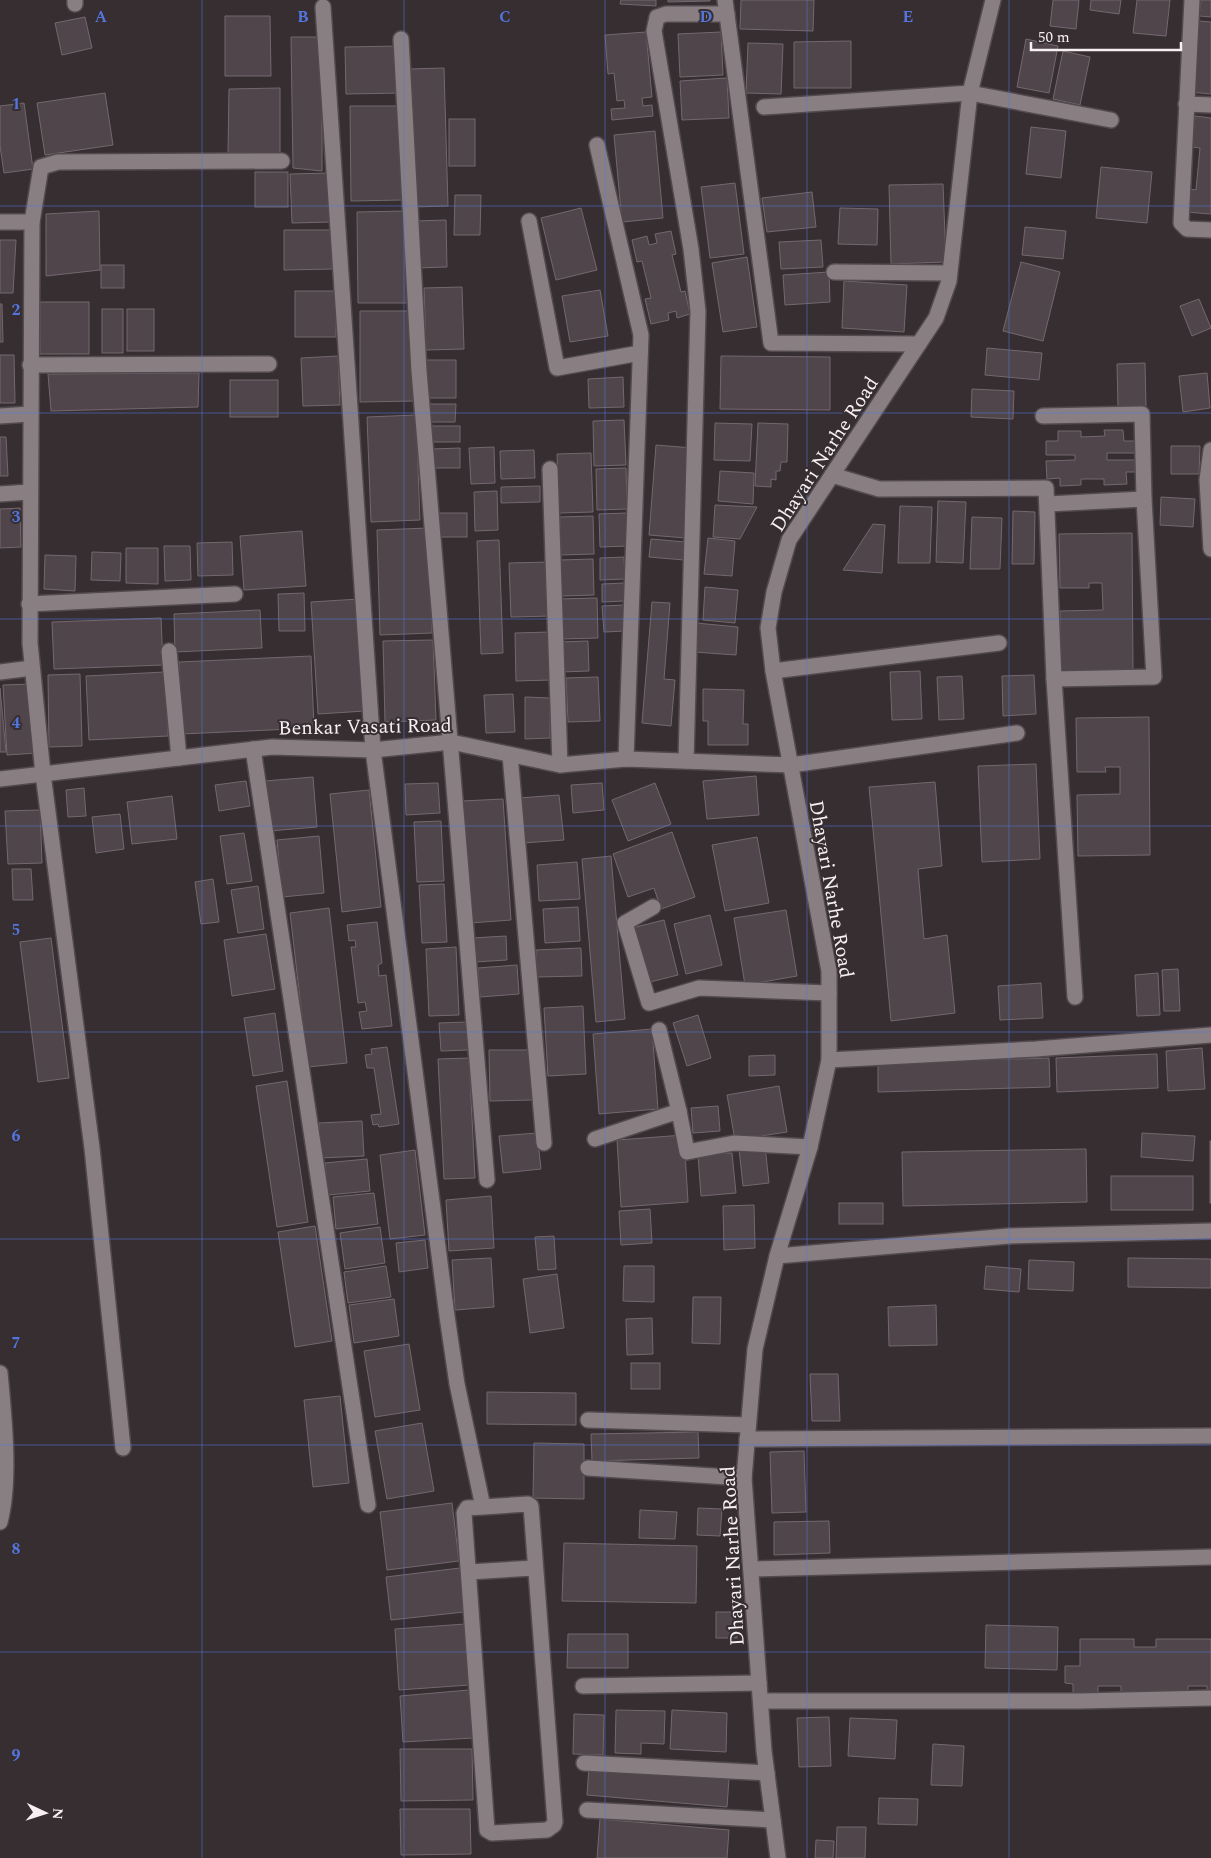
<svg xmlns="http://www.w3.org/2000/svg" width="1211" height="1858" font-family="Spectral,serif">
	<rect width="100%" height="100%" fill="#372e32"/>
	<g fill="#4f454a" stroke="#72686d">
		<path d="M621,0H656V6L620,4Z"/>
		<path d="M668,0H710V1L668,2Z"/>
		<path d="M741,0H814L813,31L740,29Z"/>
		<path d="M1053,0H1079L1076,29L1050,26Z"/>
		<path d="M1091,0H1121L1119,14L1090,10Z"/>
		<path d="M1137,0H1170L1166,36L1133,33Z"/>
		<path d="M1201,0H1211V17L1199,16Z"/>
		<path d="M225,16H270L271,76H225Z"/>
		<path d="M85,17L92,48L62,55L55,23Z"/>
		<path d="M1199,21L1211,22V94L1190,92Z"/>
		<path d="M646,32L652,97L642,98L643,106L652,105L653,116L612,120L611,109L625,108L624,100L617,101L614,73L608,74L605,35Z"/>
		<path d="M721,32L723,75L680,77L678,34Z"/>
		<path d="M291,37H322V171L293,168Z"/>
		<path d="M1026,39L1058,46L1049,93L1017,87Z"/>
		<path d="M851,41V88H794V42Z"/>
		<path d="M748,43L783,44L781,94L746,93Z"/>
		<path d="M400,46L401,93L346,94L345,47Z"/>
		<path d="M1063,51L1090,57L1080,105L1053,99Z"/>
		<path d="M444,68L448,206L413,207L409,69Z"/>
		<path d="M727,78L729,118L682,120L680,81Z"/>
		<path d="M280,88V153H228L229,89Z"/>
		<path d="M105,93L113,145L45,155L37,103Z"/>
		<path d="M24,103L33,169L4,173L0,146V106Z"/>
		<path d="M350,106H401L403,200L351,201Z"/>
		<path d="M1195,116L1211,118V214L1186,212L1188,189L1196,190L1200,148L1192,147Z"/>
		<rect x="449" y="119" width="26" height="47"/>
		<path d="M1031,127L1066,131L1061,178L1026,174Z"/>
		<path d="M655,131L663,218L622,222L614,135Z"/>
		<path d="M1101,167L1152,172L1147,223L1096,218Z"/>
		<rect x="255" y="172" width="33" height="35"/>
		<path d="M331,173L333,222L292,223L290,174Z"/>
		<path d="M735,183L744,254L710,258L701,187Z"/>
		<path d="M943,184L946,262L891,264L889,185Z"/>
		<path d="M812,192L816,227L767,232L762,198Z"/>
		<path d="M455,195H481L480,235H454Z"/>
		<path d="M581,208L597,270L556,280L541,218Z"/>
		<path d="M840,208L878,209L877,245L838,244Z"/>
		<path d="M99,211L100,270L46,276V214Z"/>
		<path d="M406,211L408,303H358L357,212Z"/>
		<path d="M446,220L447,267L417,268L416,221Z"/>
		<path d="M1025,227L1066,231L1063,259L1022,255Z"/>
		<path d="M284,230H331L332,269L284,270Z"/>
		<path d="M671,231L676,254L672,255L681,292L685,291L690,314L677,318L676,311L668,313L669,320L651,324L645,299L651,298L642,261L637,262L632,240L647,236L649,245L657,243L655,234Z"/>
		<path d="M0,240H16L13,293H0Z"/>
		<path d="M821,240L823,267L781,269L779,242Z"/>
		<path d="M747,257L757,327L723,332L712,263Z"/>
		<path d="M1021,262L1060,272L1043,341L1003,331Z"/>
		<rect x="101" y="265" width="23" height="23"/>
		<path d="M829,272L830,302L785,305L783,275Z"/>
		<path d="M844,281L907,285L904,332L842,328Z"/>
		<path d="M462,287L464,349L426,350L424,288Z"/>
		<path d="M600,290L608,336L570,342L562,296Z"/>
		<rect x="295" y="291" width="41" height="46"/>
		<path d="M1199,299L1211,328L1192,336L1180,306Z"/>
		<rect x="40" y="302" width="49" height="52"/>
		<path d="M0,304H2L3,342H0Z"/>
		<rect x="102" y="309" width="21" height="44"/>
		<rect x="127" y="309" width="27" height="42"/>
		<path d="M360,311H413L414,401L360,402Z"/>
		<path d="M987,348L1042,353L1039,380L985,375Z"/>
		<path d="M0,355H14L15,403H0Z"/>
		<path d="M338,356L340,405L303,406L301,358Z"/>
		<path d="M721,356L830,357V410L720,409Z"/>
		<path d="M425,360H456V398H424Z"/>
		<path d="M1145,363L1146,407H1118L1117,364Z"/>
		<path d="M199,373L198,407L51,411L48,374Z"/>
		<path d="M1207,373L1210,408L1183,412L1179,376Z"/>
		<path d="M623,377L624,407L589,408L588,379Z"/>
		<rect x="230" y="380" width="48" height="37"/>
		<path d="M972,389L1014,391L1013,419L971,417Z"/>
		<path d="M429,404H456L455,422H429Z"/>
		<path d="M416,415L420,520L371,522L367,417Z"/>
		<path d="M624,420L626,465L594,466L593,421Z"/>
		<path d="M715,423L752,424L750,461L714,460Z"/>
		<path d="M758,423L788,424L787,462H781L780,471H776V480L771,479V487L755,486Z"/>
		<rect x="430" y="426" width="30" height="16"/>
		<path d="M1104,430H1123L1124,441H1135V453H1107V460H1135V472H1126L1127,484L1104,485V479H1081V485L1060,486V478L1047,479L1046,461L1075,460V455H1046V441H1058V431H1081V437L1105,436Z"/>
		<path d="M0,437H6L8,476H0Z"/>
		<path d="M656,445L693,448L686,538L649,535Z"/>
		<path d="M1171,446H1200L1199,474H1171Z"/>
		<path d="M494,447L495,483L471,484L469,448Z"/>
		<path d="M460,448V468H433L432,449Z"/>
		<path d="M534,450L535,478L501,479L500,451Z"/>
		<path d="M591,453L593,512L559,513L557,454Z"/>
		<path d="M626,468L627,509L597,510L596,469Z"/>
		<path d="M720,471L754,473L753,504L718,501Z"/>
		<path d="M540,486V502L501,503V487Z"/>
		<path d="M497,491L498,530L475,531L474,492Z"/>
		<path d="M1161,497L1195,499L1193,527L1160,525Z"/>
		<path d="M938,501L966,502L963,563L936,562Z"/>
		<path d="M715,505L757,507L740,539L713,537Z"/>
		<path d="M900,506L932,507L930,563H898Z"/>
		<path d="M20,508L21,547L0,548V509Z"/>
		<path d="M1013,511L1035,512L1034,564H1012Z"/>
		<rect x="438" y="513" width="29" height="24"/>
		<path d="M627,513L628,546L600,547L599,514Z"/>
		<path d="M593,516L594,554L561,555L560,517Z"/>
		<path d="M972,517L1002,518L1000,569H970Z"/>
		<path d="M873,524L885,525L882,573L843,570Z"/>
		<path d="M428,528L432,633L380,635L377,530Z"/>
		<path d="M302,531L306,586L244,590L240,536Z"/>
		<path d="M1132,533L1133,671L1061,672L1060,611L1103,610L1102,583H1089V588H1060L1059,534Z"/>
		<path d="M708,538L735,541L732,576L704,574Z"/>
		<path d="M651,539L685,542L684,560L649,557Z"/>
		<path d="M499,540L503,653L481,654L477,541Z"/>
		<path d="M232,542L233,575L198,576L197,543Z"/>
		<path d="M164,546H190L191,580L165,581Z"/>
		<path d="M126,548H158V584L126,583Z"/>
		<path d="M92,552L121,553L120,581L91,580Z"/>
		<path d="M45,555L76,556L75,591L44,589Z"/>
		<path d="M624,557L625,579L600,580V558Z"/>
		<path d="M593,559L594,595L562,596L560,560Z"/>
		<path d="M550,562L552,616L511,617L509,563Z"/>
		<path d="M625,583V601L602,602V584Z"/>
		<path d="M705,587L738,590L735,623L703,620Z"/>
		<path d="M304,593L305,631H279L278,594Z"/>
		<path d="M597,598L598,638L560,639L559,599Z"/>
		<path d="M359,599L365,711L318,714L311,602Z"/>
		<path d="M652,602L670,603L664,679L675,680L671,726L642,723Z"/>
		<path d="M625,605L626,631L604,632L602,606Z"/>
		<path d="M260,610L262,648L175,652L174,614Z"/>
		<path d="M161,618L163,665L54,669L52,622Z"/>
		<path d="M696,623L738,627L736,655L694,652Z"/>
		<path d="M550,632L551,680L516,681L515,633Z"/>
		<path d="M433,640L436,720L385,722L383,641Z"/>
		<path d="M588,641L589,671L561,672L560,642Z"/>
		<path d="M311,656L314,728L182,734L179,662Z"/>
		<path d="M920,671L922,719L892,720L890,672Z"/>
		<path d="M165,672L168,736L89,740L86,676Z"/>
		<path d="M80,674L82,746L49,747L48,675Z"/>
		<path d="M1034,675L1036,714L1003,716L1002,676Z"/>
		<path d="M962,676L964,719L939,720L937,677Z"/>
		<path d="M598,677L600,721L568,722L566,678Z"/>
		<path d="M33,684L37,753L7,755L3,685Z"/>
		<path d="M0,688L6,752H0Z"/>
		<path d="M703,689L744,690L743,724H748V745H708V721H703Z"/>
		<path d="M513,694L515,732L486,733L484,695Z"/>
		<path d="M525,697L550,698V738L525,739Z"/>
		<path d="M1149,717L1150,855L1078,856L1077,795L1120,794V767H1105L1106,772H1077L1076,718Z"/>
		<path d="M1036,764L1040,859L982,862L978,766Z"/>
		<path d="M756,776L759,815L707,819L703,781Z"/>
		<path d="M313,777L317,827L269,831L265,781Z"/>
		<path d="M246,781L250,806L219,811L215,785Z"/>
		<path d="M935,782L942,866L918,869L924,939L947,935L955,1013L891,1021L869,787Z"/>
		<path d="M438,783L440,813L406,815L405,784Z"/>
		<path d="M602,783L604,810L573,813L571,785Z"/>
		<path d="M655,783L671,824L628,841L612,800Z"/>
		<path d="M84,788L86,816L68,817L66,790Z"/>
		<path d="M369,790L381,907L342,912L330,794Z"/>
		<path d="M559,795L564,840L523,843L519,798Z"/>
		<path d="M172,796L177,839L132,844L127,802Z"/>
		<path d="M503,799L511,920L470,923L462,801Z"/>
		<path d="M40,810L42,863L8,864L5,811Z"/>
		<path d="M120,814L124,849L96,853L92,817Z"/>
		<path d="M441,821L444,881L417,882L414,822Z"/>
		<path d="M672,832L695,897L661,909L654,888L628,897L613,854Z"/>
		<path d="M244,833L252,881L227,884L220,836Z"/>
		<path d="M319,836L324,893L282,897L277,840Z"/>
		<path d="M757,837L769,903L725,911L712,845Z"/>
		<path d="M611,856L625,1019L596,1022L582,859Z"/>
		<path d="M577,862L580,899L539,901L537,865Z"/>
		<path d="M12,869H31L33,900H13Z"/>
		<path d="M213,879L219,922L201,924L195,882Z"/>
		<path d="M444,884L447,942L422,943L419,885Z"/>
		<path d="M258,886L264,929L238,933L231,890Z"/>
		<path d="M578,907L580,941L545,943L543,909Z"/>
		<path d="M329,908L347,1063L308,1067L290,913Z"/>
		<path d="M786,910L797,976L745,985L734,918Z"/>
		<path d="M710,915L722,965L686,974L674,924Z"/>
		<path d="M664,920L678,975L646,983L632,928Z"/>
		<path d="M377,922L382,963L378,965L379,976L386,975L392,1026L362,1029L359,1012L367,1011L365,1002L358,1003L351,947H356L355,940L349,941L347,925Z"/>
		<path d="M266,934L275,989L232,996L224,940Z"/>
		<path d="M506,936L507,960L474,962L472,938Z"/>
		<path d="M51,938L69,1078L38,1082L20,942Z"/>
		<path d="M456,947L459,1015L429,1016L426,949Z"/>
		<path d="M581,948L582,976L537,977L536,950Z"/>
		<path d="M517,965L519,994L480,997L478,968Z"/>
		<path d="M1178,969L1180,1011H1164L1162,970Z"/>
		<path d="M1158,973L1160,1015L1137,1016L1135,975Z"/>
		<path d="M1041,983L1043,1018L1000,1020L998,986Z"/>
		<path d="M583,1006L586,1074L548,1076L544,1008Z"/>
		<path d="M275,1013L283,1071L253,1076L244,1018Z"/>
		<path d="M698,1015L711,1058L687,1066L673,1023Z"/>
		<path d="M467,1022L469,1050L441,1051L439,1023Z"/>
		<path d="M652,1029L658,1109L599,1114L593,1034Z"/>
		<path d="M387,1047L399,1124L379,1127L378,1124L373,1125L371,1115L381,1114L374,1068H367L365,1055L372,1054L371,1049Z"/>
		<path d="M1202,1048L1205,1089L1168,1091L1166,1051Z"/>
		<path d="M489,1050H531L532,1100L490,1101Z"/>
		<path d="M1157,1054L1158,1088L1057,1092L1056,1058Z"/>
		<path d="M775,1055V1075L749,1076V1056Z"/>
		<path d="M469,1058L475,1178L444,1179L438,1059Z"/>
		<path d="M1049,1058L1050,1087L878,1092V1063Z"/>
		<path d="M287,1081L308,1222L277,1227L256,1086Z"/>
		<path d="M779,1086L787,1132L735,1140L727,1095Z"/>
		<path d="M718,1106L720,1131L693,1133L691,1108Z"/>
		<path d="M362,1121L364,1156L320,1158L319,1123Z"/>
		<path d="M537,1133L541,1169L503,1173L499,1136Z"/>
		<path d="M1142,1133L1195,1136L1193,1161L1141,1157Z"/>
		<path d="M684,1135L688,1202L621,1207L617,1140Z"/>
		<rect x="1210" y="1141" width="1" height="62"/>
		<path d="M765,1146L769,1183L743,1186L739,1149Z"/>
		<path d="M1086,1149L1087,1202L903,1206L902,1152Z"/>
		<path d="M415,1150L425,1235L390,1239L380,1155Z"/>
		<path d="M732,1153L736,1193L701,1196L698,1155Z"/>
		<path d="M367,1159L370,1191L328,1195L325,1163Z"/>
		<rect x="1111" y="1176" width="82" height="34"/>
		<path d="M374,1193L378,1224L336,1229L333,1197Z"/>
		<path d="M491,1196L494,1248L449,1251L446,1200Z"/>
		<rect x="839" y="1203" width="44" height="21"/>
		<path d="M754,1205L755,1248L724,1250L723,1206Z"/>
		<path d="M650,1209L652,1243L621,1245L619,1211Z"/>
		<path d="M315,1226L332,1341L295,1347L278,1232Z"/>
		<path d="M380,1227L385,1263L345,1269L340,1233Z"/>
		<path d="M554,1236L556,1269L538,1270L535,1237Z"/>
		<path d="M425,1240L428,1268L399,1272L396,1243Z"/>
		<path d="M491,1258L494,1307L455,1310L452,1260Z"/>
		<path d="M1128,1258L1211,1259V1288L1128,1287Z"/>
		<path d="M1029,1260L1074,1262L1073,1291L1028,1289Z"/>
		<path d="M386,1266L391,1297L348,1303L344,1272Z"/>
		<path d="M624,1266H654V1302L623,1301Z"/>
		<path d="M986,1266L1021,1269L1019,1292L984,1289Z"/>
		<path d="M557,1274L564,1328L530,1333L523,1279Z"/>
		<path d="M693,1297H721L720,1344L692,1343Z"/>
		<path d="M394,1299L399,1336L354,1343L349,1305Z"/>
		<path d="M936,1305L937,1345L889,1346L888,1307Z"/>
		<path d="M652,1318L653,1354L627,1355L626,1319Z"/>
		<path d="M409,1344L420,1410L375,1417L364,1351Z"/>
		<rect x="631" y="1363" width="29" height="26"/>
		<path d="M810,1374H838L840,1421H812Z"/>
		<path d="M487,1392L576,1393V1425L487,1424Z"/>
		<path d="M340,1396L349,1483L313,1487L304,1400Z"/>
		<path d="M422,1423L434,1491L387,1499L375,1431Z"/>
		<path d="M698,1432L699,1458L592,1461L591,1434Z"/>
		<path d="M534,1443L584,1444V1499L533,1498Z"/>
		<path d="M804,1451L806,1512L772,1513L770,1452Z"/>
		<path d="M452,1503L459,1561L387,1570L380,1512Z"/>
		<path d="M698,1508L722,1509L720,1536L697,1535Z"/>
		<path d="M640,1510L677,1512L675,1539L639,1538Z"/>
		<path d="M829,1521L830,1553L774,1555V1522Z"/>
		<path d="M564,1543L697,1546L696,1603L562,1601Z"/>
		<path d="M460,1568L464,1612L391,1620L386,1577Z"/>
		<rect x="716" y="1612" width="21" height="26"/>
		<path d="M465,1624L469,1685L399,1690L395,1629Z"/>
		<path d="M986,1625L1058,1627L1057,1670L985,1668Z"/>
		<path d="M568,1634H628V1668H567Z"/>
		<path d="M1080,1639H1134V1647H1156V1639H1211V1695H1207V1686H1188V1694H1121V1686H1098V1694H1073V1684L1065,1683V1666H1080Z"/>
		<path d="M469,1690L473,1738L403,1742L400,1696Z"/>
		<path d="M616,1710L665,1711L664,1744L641,1743V1754L615,1753Z"/>
		<path d="M672,1710L727,1713L726,1752L670,1749Z"/>
		<path d="M574,1714L604,1715L603,1755L573,1754Z"/>
		<path d="M829,1717L831,1766L799,1767L797,1718Z"/>
		<path d="M850,1718L897,1720L895,1759L848,1756Z"/>
		<path d="M933,1744L964,1746L962,1786L931,1785Z"/>
		<path d="M400,1749H472L473,1800L401,1801Z"/>
		<path d="M589,1767L729,1779L727,1807L587,1795Z"/>
		<path d="M879,1798L918,1799L917,1825L878,1824Z"/>
		<path d="M400,1809H470L471,1854L401,1855Z"/>
		<path d="M600,1819L729,1830L727,1858H597Z"/>
		<path d="M837,1827H866L865,1858H836Z"/>
		<path d="M816,1840L834,1841L833,1858H815Z"/>
	</g>
	<g fill="none" stroke-linecap="round" stroke-linejoin="round">
		<g stroke="#524a4e" stroke-width="18">
			<g id="minor">
				<path d="M75,0V4"/>
				<path d="M725,0L771,343L919,344"/>
				<path d="M1192,0L1181,223L1187,229L1211,230"/>
				<path d="M323,7L373,750L447,1316L457,1384L483,1507L467,1508L464,1513L487,1830L492,1833L547,1830L554,1825L555,1822L531,1506L528,1504L483,1507"/>
				<path d="M401,39L419,371L487,1180"/>
				<path d="M1186,104L1211,105"/>
				<path d="M764,107L970,93L1111,120"/>
				<path d="M597,145L641,335L626,759"/>
				<path d="M529,221L557,368L640,353"/>
				<path d="M0,222H32"/>
				<path d="M834,272L949,273"/>
				<path d="M30,365L269,364"/>
				<path d="M0,416L30,414"/>
				<path d="M1043,416L1142,414L1144,499"/>
				<path d="M1211,450L1207,480L1211,549"/>
				<path d="M550,469L560,765"/>
				<path d="M832,475L879,489L1046,488L1054,679L1154,677L1144,499L1048,504"/>
				<path d="M0,494L29,492"/>
				<path d="M29,604L235,594"/>
				<path d="M169,651L179,758"/>
				<path d="M773,671L999,643"/>
				<path d="M0,672L32,668"/>
				<path d="M1054,679L1075,997"/>
				<path d="M253,749L368,1505"/>
				<path d="M510,755L544,1143"/>
				<path d="M686,761L698,311L691,249L654,31L657,17L666,14H727"/>
				<path d="M0,779L272,747L373,750L451,742L560,765L626,759L791,765L1017,733"/>
				<path d="M653,907L625,923L649,1003L699,988L829,993"/>
				<path d="M659,1030L679,1111"/>
				<path d="M829,1060L1036,1049L1211,1035"/>
				<path d="M595,1139L679,1111L687,1152L734,1143L810,1147"/>
				<path d="M777,1256L1009,1236L1211,1231"/>
				<path d="M0,1373C4,1416 11,1480 0,1522"/>
				<path d="M588,1420L748,1425"/>
				<path d="M747,1439L1211,1436"/>
				<path d="M123,1448L92,1148L43,774L30,643L32,222L41,167L58,162L282,161"/>
				<path d="M588,1468L744,1478"/>
				<path d="M751,1569L1211,1557"/>
				<path d="M469,1572L534,1568"/>
				<path d="M583,1686L759,1683"/>
				<path d="M761,1701H1081L1211,1698"/>
				<path d="M584,1763L767,1773"/>
				<path d="M587,1810L773,1820"/>
				<path d="M778,1858L764,1751L744,1478L755,1349L777,1256L810,1147L829,1060V971L773,671L768,628L774,592L789,540L936,318L949,281L970,93L993,0"/>
			</g>
		</g>
		<use href="#minor" stroke="#897f83" stroke-width="15"/>
	</g>
	<path fill="none" stroke="#5376de" stroke-width="1" stroke-opacity="0.55" d="M202,0V1858M404,0V1858M605,0V1858M807,0V1858M1009,0V1858M0,206H1211M0,413H1211M0,619H1211M0,826H1211M0,1032H1211M0,1239H1211M0,1445H1211M0,1652H1211"/>
	<g text-anchor="middle" stroke-width="4" stroke-linejoin="round" paint-order="stroke">
		<g font-size="20" fill="#f6f0f2" stroke="#372e32">
			<text transform="translate(824 454) rotate(-57)" y="7">Dhayari Narhe Road</text>
			<text transform="translate(365 726) rotate(-1)" y="7">Benkar Vasati Road</text>
			<text transform="translate(832 889) rotate(80)" y="7">Dhayari Narhe Road</text>
			<text transform="translate(732 1556) rotate(-93)" y="7">Dhayari Narhe Road</text>
		</g>
	</g>
	<g font-size="16" text-anchor="middle" font-weight="bold" fill="#5376de" stroke="#372e32" stroke-width="4" stroke-linejoin="round" paint-order="stroke">
		<text x="101" y="22">A</text>
		<text x="303" y="22">B</text>
		<text x="505" y="22">C</text>
		<text x="706" y="22">D</text>
		<text x="908" y="22">E</text>
		<text x="16" y="109">1</text>
		<text x="16" y="315">2</text>
		<text x="16" y="522">3</text>
		<text x="16" y="728">4</text>
		<text x="16" y="935">5</text>
		<text x="16" y="1141">6</text>
		<text x="16" y="1348">7</text>
		<text x="16" y="1554">8</text>
		<text x="16" y="1760">9</text>
	</g>
	<g transform="translate(45 1813) rotate(94)" stroke="#372e32" stroke-width="4" paint-order="stroke">
	<path d="M0-4L9 19L0 12L-9 19Z" fill="#f6f0f2"/>
	<text y="-8" font-size="14" font-weight="bold" text-anchor="middle" fill="#f6f0f2">N</text>
	</g>
	<path d="M1031 42v8h150v-8" fill="none" stroke="#f6f0f2" stroke-width="2.5"/>
	<text x="1038" y="42" font-size="15" fill="#f6f0f2" stroke="#372e32" stroke-width="4" paint-order="stroke">50 m</text>
</svg>
